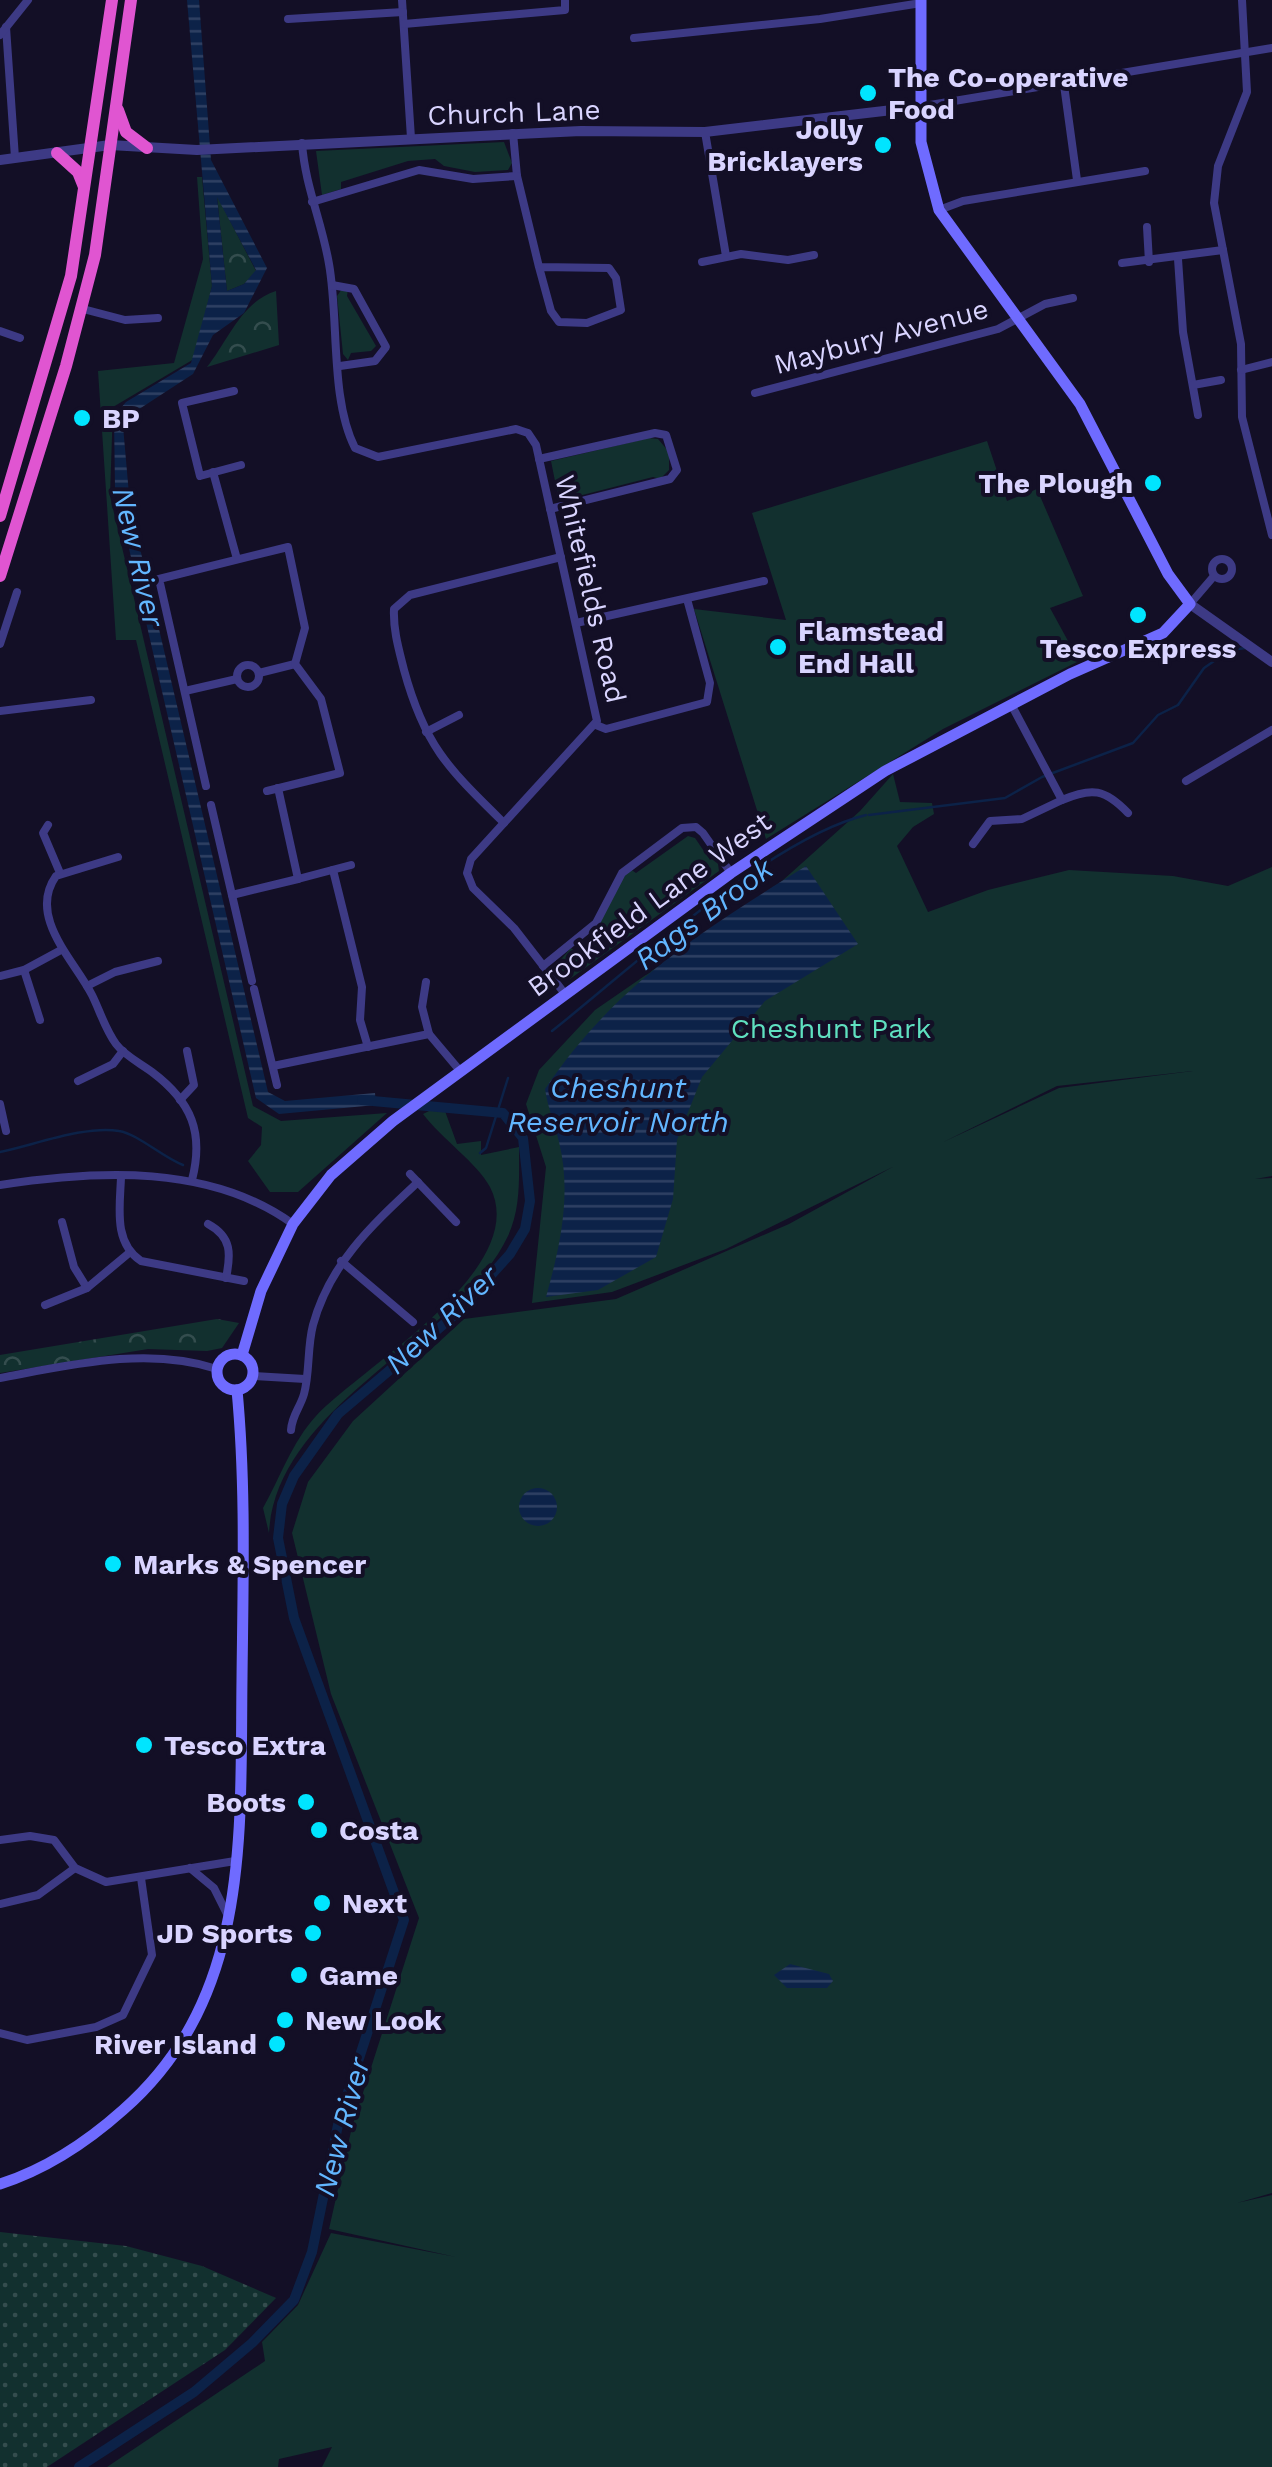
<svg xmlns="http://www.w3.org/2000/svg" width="1272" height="2467" font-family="'Work Sans',sans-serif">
	<defs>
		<pattern id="forest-crowns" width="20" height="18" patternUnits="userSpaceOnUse" patternTransform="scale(2.5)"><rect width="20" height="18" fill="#12302f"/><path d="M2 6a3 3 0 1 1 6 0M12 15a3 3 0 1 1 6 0" fill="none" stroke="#344d4e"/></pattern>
		<pattern id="garden-dots" width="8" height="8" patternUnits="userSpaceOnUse" patternTransform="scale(2.5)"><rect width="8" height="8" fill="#12302f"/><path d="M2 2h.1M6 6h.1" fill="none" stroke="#344d4e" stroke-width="1.8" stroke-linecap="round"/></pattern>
		<pattern id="water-rules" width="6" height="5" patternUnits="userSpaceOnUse" patternTransform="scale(2.5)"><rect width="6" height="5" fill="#0c2248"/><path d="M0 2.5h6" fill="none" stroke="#2f4163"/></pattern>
	</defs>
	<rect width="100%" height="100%" fill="#130f26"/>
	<g fill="#12302f">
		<path d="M504,142L512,163L508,170L475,172L444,166L435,159L408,161L341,182V189L322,195L316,151Z"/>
		<path d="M197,177H202L212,286L194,359L113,407L110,496L253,1106L281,1121L387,1113L298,1192H270L248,1161L261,1145L262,1127L248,1118L136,640H116L98,371L174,363L203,259Z"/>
		<path d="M342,289H348L347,296L376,346L371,351L351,353L348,360L343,354L337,296Z"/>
		<path d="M649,438L658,439L669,452V470L660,479L653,477L559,501L551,461Z"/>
		<path d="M987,441L1007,501L1037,489L1083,596L1050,608L1079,661L943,729L766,839L694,609L786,620L752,513Z"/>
		<path d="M893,774L900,802L932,803L934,814L913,827L897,846L928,912L988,890L1069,870L1173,876L1228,886L1272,867V1176L1255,1179L1272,1178V2193L1237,2203L1272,2195V2467H322L332,2447L279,2459L278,2467H107L265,2361L262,2342L298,2305L331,2233L456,2257L329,2229L352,2127L419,1918L331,1694L292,1533L308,1482L353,1421L464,1319L616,1299L789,1224L909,1158L1059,1088L1193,1071L1057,1086L726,1249L612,1292L532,1303L546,1167L526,1104L539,1070L595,1010L782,881L860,811Z"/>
		<path d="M688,836L695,838L710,860L717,857L719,871L570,979L555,966L571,948L577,953L598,935L595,929L616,885L630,869L636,873Z"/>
		<path d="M429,1111H445L457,1144L481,1141V1155L519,1147C519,1177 521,1208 508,1236C458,1341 276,1404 269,1533L263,1508C280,1478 292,1442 316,1416C364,1365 532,1269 490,1187C478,1164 441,1138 423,1114Z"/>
	</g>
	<g fill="url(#forest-crowns)">
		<path d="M217,196L256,271L244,284L227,291Z"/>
		<path d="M276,291L279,345L207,367C228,341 241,302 276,291Z"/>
		<path d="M217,1319L239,1323L222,1348L207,1351L148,1349L0,1373V1355Z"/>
	</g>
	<path fill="url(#garden-dots)" d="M0,2232L126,2246L202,2266L276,2298L225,2350L47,2467H0Z"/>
	<g fill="url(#water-rules)" fill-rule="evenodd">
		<path d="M187,0H199L211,160L267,268L244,313L213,335L193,374L130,415L123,426L130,506L268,1092L285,1101L375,1093L376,1105L279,1114L256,1098L115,488L114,416L126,402L191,363L212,286ZM217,197L256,270L244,284L227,291Z"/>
		<path d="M806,866L858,944L765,1001L702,1077L677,1140L673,1199L656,1257L598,1290L546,1297C560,1247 572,1194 559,1142C555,1124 548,1109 545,1089C617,983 699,933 806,866Z"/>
		<circle cx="538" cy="1507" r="19"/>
		<path d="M790,1964L829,1974L833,1981L827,1988H787L774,1975Z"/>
	</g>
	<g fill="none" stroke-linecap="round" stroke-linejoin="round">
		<g stroke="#0c2248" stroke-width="2.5">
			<path d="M869,815L1005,798L1042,777L1133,743L1158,715L1178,705L1204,668L1230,650L1246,648"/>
			<path d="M552,1031C633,967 769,839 866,815"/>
			<path d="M0,1152C34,1145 86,1125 119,1131C138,1134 162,1157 183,1165"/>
			<path d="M480,1153L486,1148L508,1078"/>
		</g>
		<path stroke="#0c2248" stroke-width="10" d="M79,2467L194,2392L252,2343L294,2300L312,2252L339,2120L404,1920L294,1618L278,1538L282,1504L294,1476L338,1414L457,1313L510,1254L525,1229L530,1201L523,1138L503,1113L362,1100"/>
		<g stroke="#3d3a85" stroke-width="8">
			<path d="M402,0L411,138"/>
			<path d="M1242,0L1247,92L1218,166L1214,203L1241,344L1242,417L1272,535"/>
			<path d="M288,19L403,12"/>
			<path d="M404,24L565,10V0"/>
			<path d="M6,27L15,158"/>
			<path d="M0,35L28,0"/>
			<path d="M634,38L820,19L921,3"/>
			<path d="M1064,85L1077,180"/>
			<path d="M918,107L1272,48"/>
			<path d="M705,132L726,256"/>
			<path d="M513,133L517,176L539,267L609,268L616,278L621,310L587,323L559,322L551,311L539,267"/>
			<path d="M302,143C305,186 322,222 329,264C339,319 330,399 355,448L378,457L516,429L528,433L536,445L597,721L471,859L467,873L473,888L514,928L565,994"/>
			<path d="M312,202L419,170L473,179L517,176"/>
			<path d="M939,210L963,201L1145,171"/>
			<path d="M1147,227L1149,262"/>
			<path d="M1178,259L1183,332L1198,415"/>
			<path d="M702,262L741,254L788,260L814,255"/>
			<path d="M1122,263L1223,250"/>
			<path d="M332,285L354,289L386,347L375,361L340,366"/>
			<path d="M83,309L125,320L158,318"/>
			<path d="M0,331L20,338"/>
			<path d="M1241,370L1272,362"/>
			<path d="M1193,385L1221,380"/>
			<path d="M234,391L182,403L200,476L241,465"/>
			<path d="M755,393L998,329L1045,304L1073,298"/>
			<path d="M539,459L655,433L666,435L677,470L670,479L550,509"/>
			<path d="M213,472L237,559"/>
			<circle cx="1222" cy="569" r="10"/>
			<path d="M1190,604L1214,576"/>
			<path d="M576,623L764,581"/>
			<path d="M0,644L17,592"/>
			<circle cx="248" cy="676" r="11"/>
			<path d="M259,673L295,664"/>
			<path d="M185,691L237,679"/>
			<path d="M1011,704L1062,800C1092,787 1105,789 1128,813"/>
			<path d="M0,711L91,700"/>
			<path d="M596,725L606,729L707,702L710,683L687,599"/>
			<path d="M426,732L459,715"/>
			<path d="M1186,781L1272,730"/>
			<path d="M206,786L159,579L288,547L305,628L295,664L321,699L340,773L267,791"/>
			<path d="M278,788L298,879L351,865"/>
			<path d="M211,805L252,981"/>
			<path d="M504,823C449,769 425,747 404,670C399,650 393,630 394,609L410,595L561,557"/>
			<path d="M48,825L43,833L60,873"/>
			<path d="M973,844L990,821L1022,819L1062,800"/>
			<path d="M118,857L56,876C27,917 75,961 92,995C100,1011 105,1029 116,1044C125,1056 140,1063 152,1072C192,1102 204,1133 192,1180"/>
			<path d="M333,870L362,987L360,1020L368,1047"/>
			<path d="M232,895L298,879"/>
			<path d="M543,966L596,923L622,873L682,828L696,827L703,833L731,873"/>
			<path d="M24,970L40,1020"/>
			<path d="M0,976L24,970L61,950"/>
			<path d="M426,982L422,1007L429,1034"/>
			<path d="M87,986L115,972L158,961"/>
			<path d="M254,989L277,1085"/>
			<path d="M273,1066L429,1034L461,1072"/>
			<path d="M78,1081L113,1064L123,1051"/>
			<path d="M180,1100L194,1085L187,1051"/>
			<path d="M0,1104L6,1131"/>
			<path d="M410,1174L456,1222"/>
			<path d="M121,1177C120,1207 113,1242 141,1261L244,1281"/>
			<path d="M0,1185C98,1170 210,1164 293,1224"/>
			<path d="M62,1222L74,1267L87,1288"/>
			<path d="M208,1224C232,1237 231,1254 226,1278"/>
			<path d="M341,1261L413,1322"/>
			<path d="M45,1305L87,1288L129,1253"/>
			<path d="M252,1376L305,1379"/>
			<path d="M0,1378C70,1365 148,1346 217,1369"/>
			<path d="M291,1430C292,1415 300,1408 304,1394C310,1372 307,1348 313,1325C330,1263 372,1225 418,1182"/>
			<path d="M0,1840L30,1836L54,1840L75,1868L106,1882L235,1861"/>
			<path d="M190,1868L214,1888L228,1916"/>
			<path d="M0,1904L38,1895L75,1868"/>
			<path d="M0,2033L27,2040L96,2027L123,2015L152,1955L141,1878"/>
		</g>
		<g stroke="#3d3a85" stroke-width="10">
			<path d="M0,160L110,145L197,150L581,131L705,132L918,107"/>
			<path d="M1190,604L1272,662"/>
		</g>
		<g stroke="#6f6bff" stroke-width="11">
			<circle cx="235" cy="1372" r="18"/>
			<path d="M242,1355L261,1291L293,1224L331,1175L393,1121L731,873L885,771L1070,674L1163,633L1190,604L1168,574L1080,404L939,210L921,142V0"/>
			<path d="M0,2184C47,2169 86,2143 123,2110C251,1998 240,1835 242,1679C243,1582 246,1486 237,1390"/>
		</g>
		<g stroke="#e055d1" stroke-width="12">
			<path d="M118,110L126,132L147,148"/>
			<path d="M57,153L78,172L84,187"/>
			<path d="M0,516L71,276L112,0"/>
			<path d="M0,576L66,366L95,255L131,0"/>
		</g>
	</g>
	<g fill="#00e5ff" stroke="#130f26" stroke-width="4">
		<circle cx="868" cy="93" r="10"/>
		<circle cx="883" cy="145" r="10"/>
		<circle cx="82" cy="418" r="10"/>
		<circle cx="1153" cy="483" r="10"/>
		<circle cx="1138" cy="615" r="10"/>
		<circle cx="778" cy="647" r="10"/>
		<circle cx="113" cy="1564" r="10"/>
		<circle cx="144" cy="1745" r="10"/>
		<circle cx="306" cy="1802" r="10"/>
		<circle cx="319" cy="1830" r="10"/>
		<circle cx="322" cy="1903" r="10"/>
		<circle cx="313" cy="1933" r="10"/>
		<circle cx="299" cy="1975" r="10"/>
		<circle cx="285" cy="2020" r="10"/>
		<circle cx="277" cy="2044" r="10"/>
	</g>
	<g text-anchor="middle" stroke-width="8" stroke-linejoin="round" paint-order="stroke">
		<g font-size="28" font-weight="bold" fill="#d9d4ff" stroke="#130f26" text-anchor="start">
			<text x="888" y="87">The Co-operative<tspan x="888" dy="32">Food</tspan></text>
			<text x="863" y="139" text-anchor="end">Jolly<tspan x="863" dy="32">Bricklayers</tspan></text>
			<text x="102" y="428">BP</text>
			<text x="1133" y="493" text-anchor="end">The Plough</text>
			<text x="798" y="641">Flamstead<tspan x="798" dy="32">End Hall</tspan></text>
			<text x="1138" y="658" text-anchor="middle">Tesco Express</text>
			<text x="133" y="1574">Marks &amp; Spencer</text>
			<text x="164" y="1755">Tesco Extra</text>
			<text x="286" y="1812" text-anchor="end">Boots</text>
			<text x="339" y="1840">Costa</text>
			<text x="342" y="1913">Next</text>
			<text x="293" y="1943" text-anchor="end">JD Sports</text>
			<text x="319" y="1985">Game</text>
			<text x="305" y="2030">New Look</text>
			<text x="257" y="2054" text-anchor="end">River Island</text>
		</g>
		<g font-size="28" fill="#d9d4ff" stroke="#130f26">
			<text transform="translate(514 112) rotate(-2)" y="10">Church Lane</text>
			<text transform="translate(881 336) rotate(-15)" y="10">Maybury Avenue</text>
			<text transform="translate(591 589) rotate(77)" y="10">Whitefields Road</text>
			<text transform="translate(649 904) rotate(-36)" y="10">Brookfield Lane West</text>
		</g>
		<g font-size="28" fill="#5fe0c0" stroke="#130f26">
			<text x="831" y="1038">Cheshunt Park</text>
		</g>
		<g font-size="30" font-style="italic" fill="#62b6ff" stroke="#130f26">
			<text transform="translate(138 557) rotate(77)" y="10">New River</text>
			<text transform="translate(704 914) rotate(-37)" y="10">Rags Brook</text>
			<text x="618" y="1098">Cheshunt<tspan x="618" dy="34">Reservoir North</tspan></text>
			<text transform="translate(442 1320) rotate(-43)" y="10">New River</text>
			<text transform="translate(342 2127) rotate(-75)" y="10">New River</text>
		</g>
	</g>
</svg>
